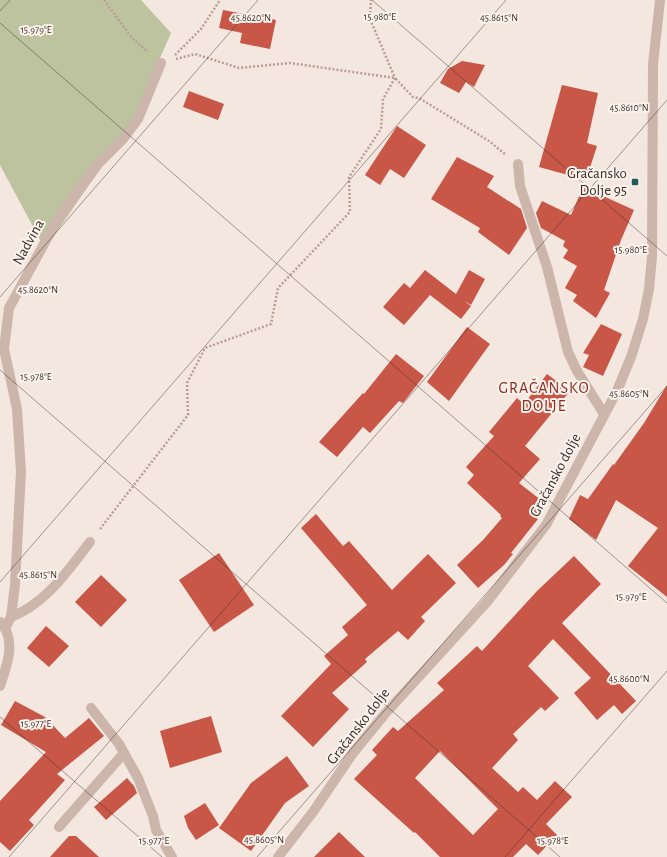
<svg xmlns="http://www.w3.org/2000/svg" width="667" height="857" font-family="'Alegreya Sans',sans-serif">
	<rect width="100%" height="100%" fill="#f4e7df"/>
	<path fill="#bcc39e" d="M0,0H141L171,33L132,122L45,249L0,165Z"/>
	<g fill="#c85748" fill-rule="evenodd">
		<path d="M223,10L276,20L270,49L240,43L242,33L219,28Z"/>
		<path d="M462,61L485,65L474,87L466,82L459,93L440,83L448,69Z"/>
		<path d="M562,85L598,93L587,143L597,146L586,180L539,167Z"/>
		<path d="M189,91L224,104L218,120L183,107Z"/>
		<path d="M397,126L426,145L404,178L390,169L380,185L365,175Z"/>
		<path d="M457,157L494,176L487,187L521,209L527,228L509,255L478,232L480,228L431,199Z"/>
		<path d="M583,187L634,210L621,240L604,290L610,293L596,318L573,301L577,295L565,288L577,266L563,258L568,250L563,246L565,241L541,228L536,213L542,201L571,215Z"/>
		<path d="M425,270L456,294L469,270L485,279L471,305L464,301L471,306L461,319L430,295L404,325L383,307L404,283L410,288Z"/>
		<path d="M601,324L622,334L603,376L583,367L589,355L583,353Z"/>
		<path d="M467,327L490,344L449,401L427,382Z"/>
		<path d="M396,354L424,376L403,403L399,401L370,433L363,427L337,457L319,442L363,393L364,394Z"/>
		<path d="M547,374L570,391L525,446L540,459L519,483L546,504L535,517L538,519L511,553L513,554L504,565L478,588L457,565L483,540L502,518L500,516L501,515L467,483L474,475L466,467L494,436L489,432L517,398L524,404Z"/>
		<path d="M667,385V597L628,566L658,528L616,500L596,540L569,519L580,495L588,499L613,464L614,465L644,423Z"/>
		<path d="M316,514L343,546L349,541L392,590L428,554L456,583L421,617L425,621L408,640L398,631L365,659L367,662L332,693L349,709L313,747L281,716L331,664L324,656L348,635L342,627L367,605L301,528Z"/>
		<path d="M219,553L254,605L214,632L179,580Z"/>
		<path d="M574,556L601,584L562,623L636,701L622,714L614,705L597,720L574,693L591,678L553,639L528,666L559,698L545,711L541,707L513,734L518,740L492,768L518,792L523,787L537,800L555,781L572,797L546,824L557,835L538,855L526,844L513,857H440L415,832L414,833L354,779L377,755L372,750L393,727L398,731L444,690L437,683L477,646L482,651L537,591ZM440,751L498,809L473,835L415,778Z"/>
		<path d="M101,575L127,600L101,627L75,602Z"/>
		<path d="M46,626L69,646L49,667L27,648Z"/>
		<path d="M15,701L45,717L65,738L89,718L104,736L57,774L65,780L29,820L34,825L10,851L0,842V801L46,752L1,725Z"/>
		<path d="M211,716L222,752L170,768L160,731Z"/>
		<path d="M287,756L309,786L285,803L251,851L219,828L251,783Z"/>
		<path d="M127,778L134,786L137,793L106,820L94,807Z"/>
		<path d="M205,803L219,825L196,840L188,828L184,816Z"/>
		<path d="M339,832L365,857H314Z"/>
		<path d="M69,836H76L99,857H50Z"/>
	</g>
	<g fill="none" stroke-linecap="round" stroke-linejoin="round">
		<g stroke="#b89f94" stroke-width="2.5" stroke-dasharray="2 2" stroke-linecap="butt">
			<path d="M104,0L132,38L148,52"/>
			<path d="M175,55L201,29L220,0"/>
			<path d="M176,59L195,54L239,68L290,63L395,78L413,97L419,98L489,141L506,155"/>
			<path d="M100,529L188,415L187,383L205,348L271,324L278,288L350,212L349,177L381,129L383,99L395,78L370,19L371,0"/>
		</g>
		<path stroke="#ccb5aa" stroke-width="10" d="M11,617C46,604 68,570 90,542"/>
		<g stroke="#ccb5aa" stroke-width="10">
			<path d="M518,164L520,186L547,267L568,352L577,371L604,414"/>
			<path d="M0,622C17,639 7,666 0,686"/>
			<path d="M5,628L11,617L15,585L21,472L17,409L4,349L9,308L56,222L98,164L123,139L138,119L161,63"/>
			<path d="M91,708L119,744L138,778L153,816L156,830L172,857"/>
			<path d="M59,827L124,753"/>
		</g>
		<path stroke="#ccb5aa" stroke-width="10" d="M278,857L313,812L353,753L384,715L487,602L546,525L617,391L631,357L643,319L649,289L652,257L653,64L660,0"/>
	</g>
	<path fill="none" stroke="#3a2d2a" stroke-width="1" stroke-opacity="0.45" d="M372,0L667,256M0,11L10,0M0,23L667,603M0,297L258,0M0,370L560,857M0,582L506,0M0,717L162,857M9,857L667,100M257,857L667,386M505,857L667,671"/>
	<rect fill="#1e5d59" stroke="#fbf2ec" stroke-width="1.5" x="631" y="178" width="8" height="8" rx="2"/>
	<g text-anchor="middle" stroke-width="4" stroke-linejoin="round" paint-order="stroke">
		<g font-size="15" fill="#3a2d2a" stroke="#fbf2ec" text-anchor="end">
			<text x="627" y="178">Gračansko<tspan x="627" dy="17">Dolje 95</tspan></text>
		</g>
		<g font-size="15" fill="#3a2d2a" stroke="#fbf2ec">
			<text transform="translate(28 242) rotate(-61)" y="5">Nadvina</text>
			<text transform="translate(555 475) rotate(-62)" y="5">Gračansko dolje</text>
			<text transform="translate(358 726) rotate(-52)" y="5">Gračansko dolje</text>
		</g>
		<g font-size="16" letter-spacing="1" fill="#8b2c21" stroke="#fbf2ec">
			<text x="544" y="393">GRAČANSKO<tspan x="544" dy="18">DOLJE</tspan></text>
		</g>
	</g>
	<g font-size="10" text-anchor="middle" fill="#3a2d2a" stroke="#fbf2ec" stroke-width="4" stroke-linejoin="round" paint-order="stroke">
		<text x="380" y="20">15.980°E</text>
		<text x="251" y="21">45.8620°N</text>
		<text x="499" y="21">45.8615°N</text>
		<text x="36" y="33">15.979°E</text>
		<text x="629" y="111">45.8610°N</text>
		<text x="631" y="253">15.980°E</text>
		<text x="38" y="293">45.8620°N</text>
		<text x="36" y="380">15.978°E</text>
		<text x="629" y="397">45.8605°N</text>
		<text x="38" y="578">45.8615°N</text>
		<text x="631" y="600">15.979°E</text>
		<text x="629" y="682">45.8600°N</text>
		<text x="36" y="727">15.977°E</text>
		<text x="264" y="843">45.8605°N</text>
		<text x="154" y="844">15.977°E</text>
		<text x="553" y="844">15.978°E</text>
	</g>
</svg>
